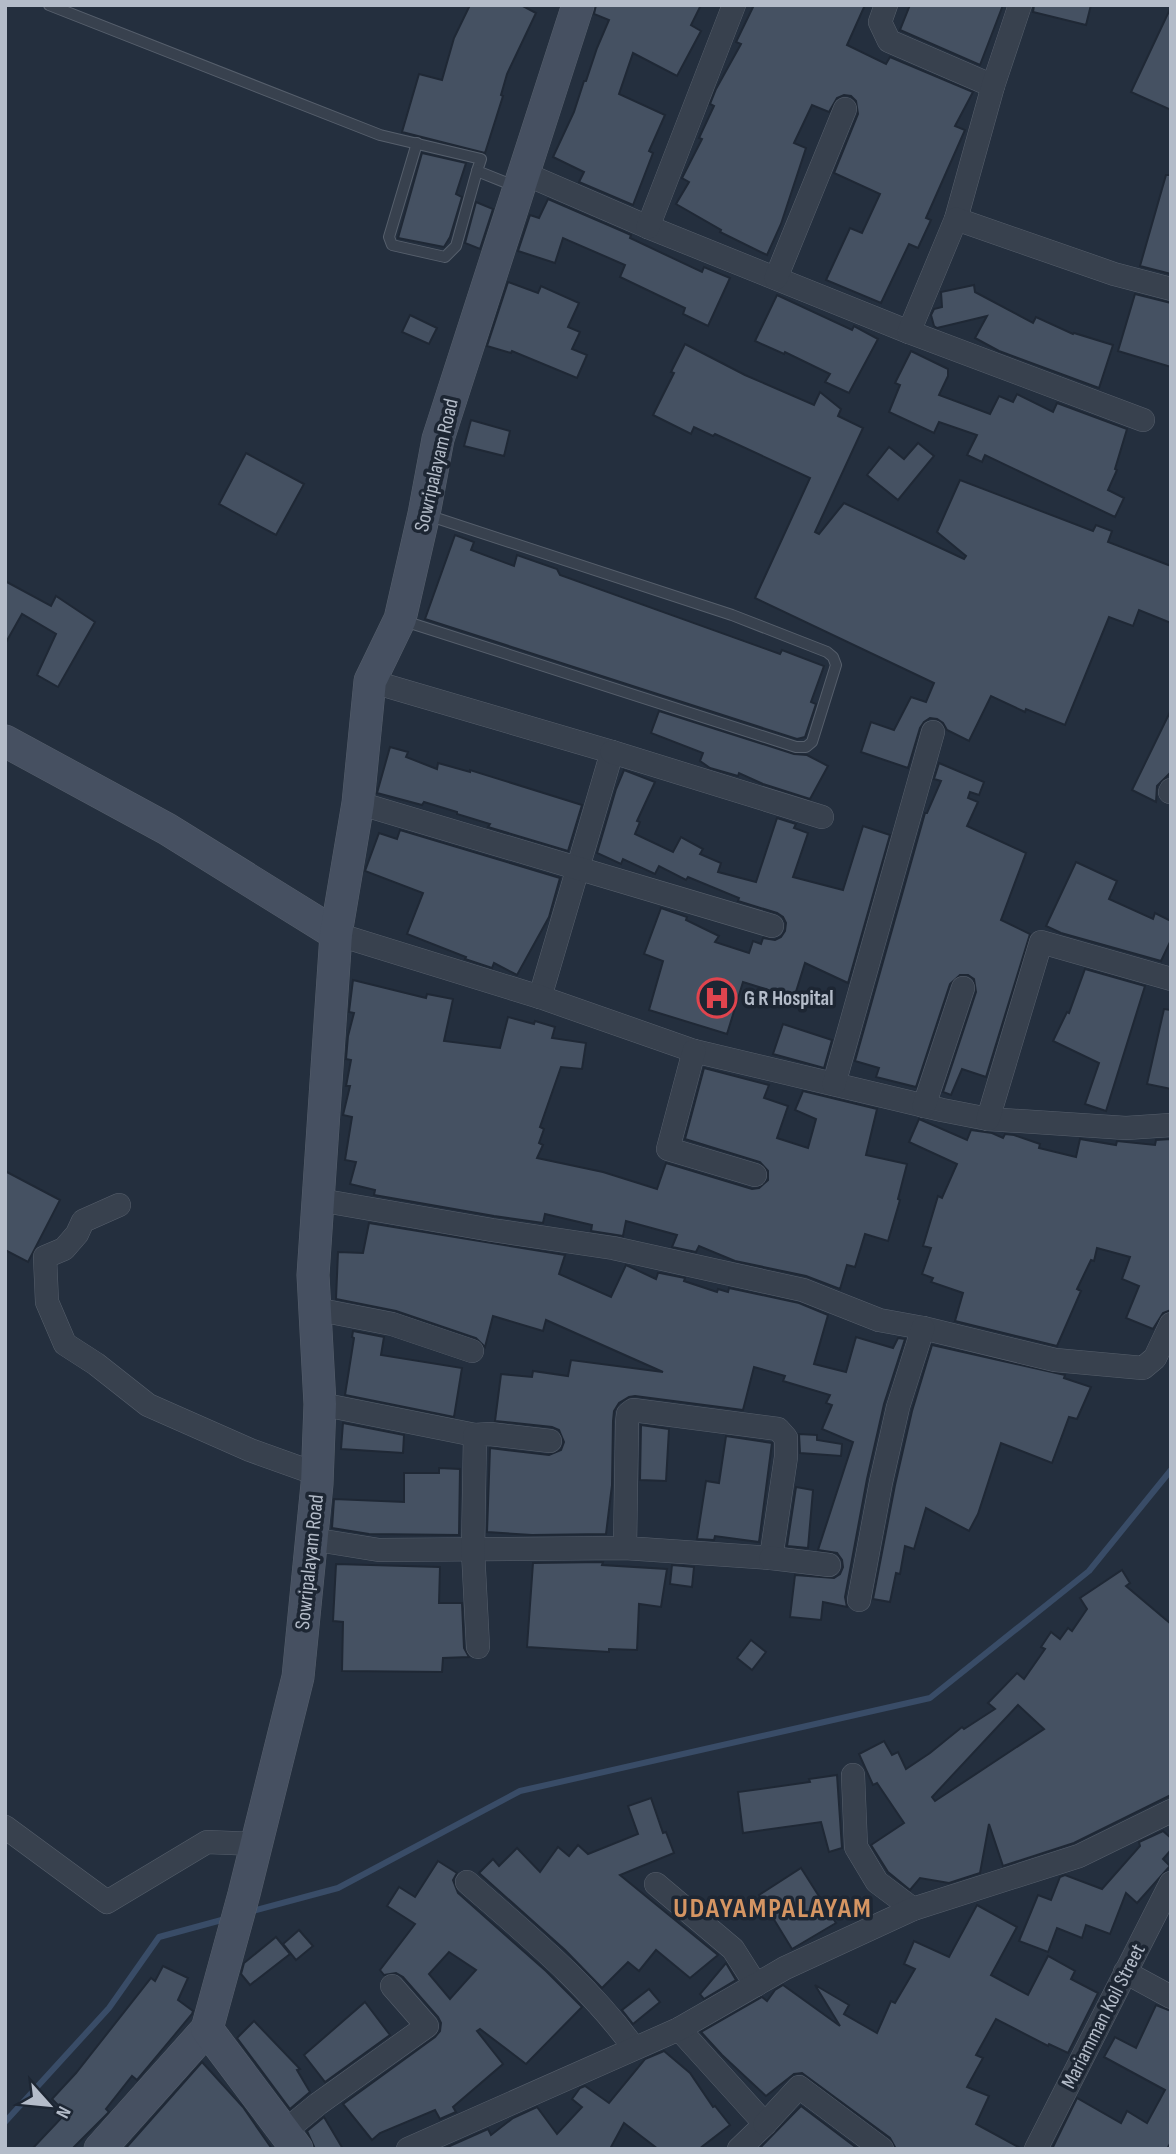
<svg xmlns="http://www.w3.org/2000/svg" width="1176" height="2154" font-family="'Sofia Sans Condensed',sans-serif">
	<rect width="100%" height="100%" fill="#242f3e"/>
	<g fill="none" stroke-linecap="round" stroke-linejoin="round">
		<g stroke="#394c67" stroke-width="6">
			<path d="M249,1912L338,1888L520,1791L930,1698L1089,1571L1171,1470"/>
			<path d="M5,2122L109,2008L159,1937L229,1918"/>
		</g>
	</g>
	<g fill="#455162" stroke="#1f2835" stroke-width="2" fill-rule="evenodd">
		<path d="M470,5H521L536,13L507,74L501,95L503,96L485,153L402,132L419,74L442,80L454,38Z"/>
		<path d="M596,5H701L691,25L701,31L677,76L633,53L619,94L665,115L649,151L653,153L633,205L579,182L584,172L553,157L574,112L584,81H586L597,48L609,20L594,14Z"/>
		<path d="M754,5H865L847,45L886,64L890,57L973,92L955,126L965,130L926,218L931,220L918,248L909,244L881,303L826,280L850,228L862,233L880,194L834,173L858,114L856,101L851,96L844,95L837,98L829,112L812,105L794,143L806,148L781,224L767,255L720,232L721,230L676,204L689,182L682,178L702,139L699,138L714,106L710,104L716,89L741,44L736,42Z"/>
		<path d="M910,5H1003L980,65L900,30Z"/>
		<path d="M1034,5H1091L1086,25L1033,12Z"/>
		<path d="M1171,7V110L1131,92Z"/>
		<path d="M422,153L466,163L456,194L462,197L450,237L444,247L398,238Z"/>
		<path d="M1166,175H1171V274L1140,266Z"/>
		<path d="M548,199L622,231L631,235L630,238L702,272L704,267L730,278L708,326L683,314L685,308L620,277L625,265L563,238L555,263L518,251L530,215L539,218Z"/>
		<path d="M476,202L493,209L480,249L465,243Z"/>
		<path d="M508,282L538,293L541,286L579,303L568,327L580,332L572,349L587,355L577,378L512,351L511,353L487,346Z"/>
		<path d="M974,285L975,292L1033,323L1036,317L1073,334L1074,333L1113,345L1099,388L999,351L975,338L987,316L937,328L934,326L931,315L934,309L942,307L941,292Z"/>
		<path d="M1135,294L1171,303V367L1118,351Z"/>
		<path d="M777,295L852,330L854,326L878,339L849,393L825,382L830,374L785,352L784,354L755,341Z"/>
		<path d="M410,315L437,328L429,344L402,332Z"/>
		<path d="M685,344L745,375L814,405L820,392L841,409L838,416L863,428L815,532L819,534L844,503L964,559L966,556L937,532L960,480L1093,531L1096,525L1112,531L1108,542L1171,566V623L1139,610L1133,626L1109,617L1065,725L1026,709L1025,712L991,696L969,741L947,730L943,723L937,719L930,718L924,722L920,728L908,768L861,752L871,722L894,730L911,697L926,702L934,683L755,598L810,478L715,434L713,436L694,427L691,434L653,415L674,373L671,372Z"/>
		<path d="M911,351L948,369V376L939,395L990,414L999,396L1013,402L1017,394L1053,412L1057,403L1127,429L1115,469L1117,470L1108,490L1124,498L1115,517L985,455L982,462L967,455L977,435L939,422L934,433L889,412L900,385L895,383Z"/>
		<path d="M471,420L510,431L504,456L464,446Z"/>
		<path d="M918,443L934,456L898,500L867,475L889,447L904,459Z"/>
		<path d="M246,453L304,484L276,535L219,504Z"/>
		<path d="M455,535L474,542L471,550L514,566L517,555L557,569L560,575L780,654L782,650L824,666L811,702L816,704L805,737L797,739L425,619Z"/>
		<path d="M5,581L51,606L56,596L95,622L58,687L37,675L56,634L22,614L5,644Z"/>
		<path d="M1171,710V772L1157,786L1156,802L1132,790Z"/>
		<path d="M659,711L794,754L807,755L828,766L810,799L763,784L739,773L738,776L710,768L700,761L703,753L651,733Z"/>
		<path d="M390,747L408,752L406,757L437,769L438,763L470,772V770L582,805L568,851L488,827L490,824L457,814V812L424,802L422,805L377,793Z"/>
		<path d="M939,763L984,782L979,795L970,792L968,798L978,802L967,826L1026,853L1001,920L1030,934L986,1077L962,1069L951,1095L943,1092L976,992L974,979L968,975H960L950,984L916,1087L876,1077L879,1068L855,1061L925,813H927L941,781L934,779Z"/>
		<path d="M624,770L655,782L637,821L640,822L635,834L673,852L681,837L703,849L700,854L721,863L718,872L756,882L777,818L796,824L794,828L808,833L793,877L843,890L863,826L890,835L848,983L805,963L794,998L743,982L727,1034L649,1010L663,961L644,954L661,908L687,917L686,920L719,936L715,942L749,953L753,941L761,944L763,938L775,940L781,937L785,931L786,923L783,917L777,913L738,901L739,898L688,877L686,880L659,866L655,874L623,859L621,864L597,853L616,789Z"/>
		<path d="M400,830L560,878L549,917L517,975L494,963L492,968L465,959L466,957L407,934L423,893L365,871L379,833L397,839Z"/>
		<path d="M1076,862L1117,881L1109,899L1153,919L1155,913L1171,921V940L1161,961L1061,933L1046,926Z"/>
		<path d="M1085,969L1145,986L1106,1111L1085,1104L1099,1063L1053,1041L1067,1012L1069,1013Z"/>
		<path d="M353,980L426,998L427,994L453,999L444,1041L500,1048L508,1017L534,1024L535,1021L555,1027L552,1038L586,1043L582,1069L561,1067L540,1127L544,1129L539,1143L543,1145L537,1158L603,1172L657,1189L666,1163L752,1189L759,1188L768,1180V1171L760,1162L685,1139L704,1068L769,1085L764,1098L788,1106L777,1138L808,1148L816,1119L795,1110L803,1091L877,1109L866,1155L907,1164L898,1199L900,1200L888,1241L865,1234L855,1267L847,1265L840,1289L806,1276L735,1261L699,1246L696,1252L672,1247L677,1235L626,1221L623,1236L591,1231L592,1225L545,1214L543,1223L494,1216L374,1195L375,1190L350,1184L356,1162L345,1160L352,1117L343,1115L350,1086H346L351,1060L346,1059L348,1036L354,1013L349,1012Z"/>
		<path d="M1164,1009L1171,1010V1089L1147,1084Z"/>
		<path d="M783,1024L832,1040L824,1068L773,1054Z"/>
		<path d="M919,1119L967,1140L971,1130L992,1133L1003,1138L1005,1134L1014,1135L1040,1144L1039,1148L1076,1157L1080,1139L1116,1145L1117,1141L1155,1145L1156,1140L1171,1139V1310L1163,1313L1153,1329L1126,1318L1139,1286L1122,1279L1130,1257L1097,1248L1094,1261L1091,1260L1077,1289L1081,1291L1057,1346L955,1321L963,1293L931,1282L933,1278L922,1274L931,1248L923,1246L938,1196L942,1198L957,1164L909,1142Z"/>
		<path d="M5,1171L60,1200L28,1262L5,1250Z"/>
		<path d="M369,1223L565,1255L559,1274L611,1297L626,1265L656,1279L658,1273H660L685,1278L684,1281L717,1292L718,1289L728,1292L729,1288L799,1303L828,1315L814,1364L846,1372L856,1337L893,1348L898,1338L905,1339L884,1404L867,1479L845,1597L847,1607L823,1602L821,1620L790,1617L795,1575L834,1578L840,1574L843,1567L842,1560L837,1553L818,1550L853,1442L822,1429L832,1405L826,1403L830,1395L783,1381L785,1376L754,1367L743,1410L635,1396L629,1397L619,1403L614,1411L613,1421L612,1485L606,1534L532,1535L487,1532L490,1448L549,1455L561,1450L564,1442L559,1430L552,1427L495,1421L501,1374L532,1377L533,1371L568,1376L571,1360L663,1372L546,1320L543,1331L493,1316L485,1347L476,1338L396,1311L336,1299L338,1252L363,1253Z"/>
		<path d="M353,1331L384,1337L381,1355L462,1368L454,1417L345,1395L354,1338L352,1337Z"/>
		<path d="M932,1345L1065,1375L1064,1378L1091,1387L1077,1419L1069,1417L1052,1463L1001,1443L978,1514L969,1531L926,1508L914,1549L905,1546L900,1574L896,1573L890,1602L873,1599L895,1485L912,1411Z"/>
		<path d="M343,1423L404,1435L403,1453L341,1449Z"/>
		<path d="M641,1425L669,1429L666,1481L640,1480Z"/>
		<path d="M799,1434L817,1435V1440L842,1444L841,1456L800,1453Z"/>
		<path d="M726,1436L772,1443L759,1542L715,1536L714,1540L697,1539L706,1481L719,1483Z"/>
		<path d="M439,1468L460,1469L459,1535L369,1534L332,1528L334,1499L404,1502V1473H439Z"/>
		<path d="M796,1487L813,1490L808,1548L787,1546Z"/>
		<path d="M603,1562L602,1565L667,1569L661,1607L639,1604L637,1650L609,1649V1652L527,1647L533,1563Z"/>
		<path d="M336,1564L440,1567L439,1603H462L464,1648L469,1657L443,1658L442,1672L342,1671L343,1622L333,1621Z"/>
		<path d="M672,1565L694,1567L692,1587L670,1584Z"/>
		<path d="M1122,1570L1130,1583L1126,1586L1171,1624V1795L1074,1843L1003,1866L989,1824L980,1873L949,1883L920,1878L910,1890L888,1872L871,1845L904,1823L877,1783L873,1785L859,1754L884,1741L892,1755L898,1752L906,1769L930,1753L962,1727L964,1729L995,1709L988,1703L1017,1673L1024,1679L1045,1649L1041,1647L1051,1632L1060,1639L1068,1628L1072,1631L1087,1609L1080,1598ZM1018,1705L1044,1729L935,1801L932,1797Z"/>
		<path d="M751,1640L766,1652L752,1670L737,1658Z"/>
		<path d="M837,1775L842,1848L829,1852L821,1822L743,1833L738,1792L810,1782L809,1779Z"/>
		<path d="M651,1798L663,1833L666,1832L674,1853L620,1875L718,1955L690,1978L656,1950L639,1971L628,1962L602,1988L565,1950L479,1873L493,1859L499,1866L517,1848L540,1872L558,1847L569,1856L578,1845L588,1854L638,1834L628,1806Z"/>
		<path d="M1163,1831L1171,1838V1850L1163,1859L1170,1866L1137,1903L1126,1893L1110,1934L1086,1925L1082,1938L1057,1928L1048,1952L1019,1941L1038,1895L1051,1900L1060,1877L1065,1875L1102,1889L1140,1846L1139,1842Z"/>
		<path d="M438,1861L457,1873L453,1880L458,1893L546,1971L582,2007L526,2064L480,2029L477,2031L503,2064L453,2107L456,2112L440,2119L435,2110L380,2133L372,2140L343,2104L435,2037L440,2031L441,2023L438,2017L403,1977L396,1973L384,1975L380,1970L415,1924L387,1906L399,1887L415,1897ZM449,1952L476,1970L450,1999L429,1974Z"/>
		<path d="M801,1868L836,1923L792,1949L759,1895Z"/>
		<path d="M977,1905L1017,1927L991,1975L1028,1995L1048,1956L1075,1971L1071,1979L1098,1993L1068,2053L1049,2044L1048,2046L996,2019L976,2055L983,2058L967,2087L989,2096L976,2124L1022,2149H896L890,2138L802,2073L794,2074L766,2096L722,2055L701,2032L762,1997L767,2001L775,1990L783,1985L840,2026L815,1985L849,2005L844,2014L877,2033L891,2001L895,2003L915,1969L904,1964L914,1941L949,1957Z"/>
		<path d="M299,1930L313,1946L296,1960L283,1944Z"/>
		<path d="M276,1937L290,1954L250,1985L241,1974L244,1963Z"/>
		<path d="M726,1963L736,1980L704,1999L700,1994Z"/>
		<path d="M163,1966L188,1978L178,2000L193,2011L192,2014L137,2080L132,2076L106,2109L109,2112L72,2149H32L66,2113L52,2099L76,2073L151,1978L155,1981Z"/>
		<path d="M649,1989L660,2002L633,2024L622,2010Z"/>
		<path d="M365,2002L390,2035L325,2082L304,2055Z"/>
		<path d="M1156,2005L1171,2011V2142L1167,2149H1052L1077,2098L1121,2123L1127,2111L1147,2123L1165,2090L1104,2057L1115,2037L1136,2048Z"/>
		<path d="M254,2021L300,2069L297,2070L310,2092L290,2109L237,2038Z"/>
		<path d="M664,2051L690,2073L713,2107L715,2106L730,2125L699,2149H658L624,2123L610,2149H443L488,2129L491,2135L513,2118L537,2107L557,2134L582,2107L572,2099L580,2088L585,2086L609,2103L645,2059Z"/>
		<path d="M202,2062L243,2107L272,2149H125Z"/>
		<path d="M801,2106L858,2149H759Z"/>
		<path d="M324,2117L343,2149H315L307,2131Z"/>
	</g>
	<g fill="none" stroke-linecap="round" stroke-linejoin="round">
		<g stroke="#565f6c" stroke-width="12">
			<g id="lane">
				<path d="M49,5L380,135L481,159L477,171L517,187"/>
				<path d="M417,143L389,237L392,245L445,257L456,246L477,171"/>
				<path d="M404,621L796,747H806L812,742L836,665L833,657L827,652L732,615L427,515"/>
			</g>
		</g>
		<g stroke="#565f6c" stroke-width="24">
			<g id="street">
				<path d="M886,5L880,22L889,41L993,86"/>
				<path d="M523,173L648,227L909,332"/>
				<path d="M956,219L993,86L1020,5"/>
				<path d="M648,227L734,5"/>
				<path d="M776,278L845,109"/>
				<path d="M1143,420L909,332L956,219L1114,274L1171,289"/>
				<path d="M370,681L612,752L540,997"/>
				<path d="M612,752L822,817"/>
				<path d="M1170,792L1171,790"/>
				<path d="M358,803L772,926"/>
				<path d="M336,934L540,997L694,1051L942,1110L988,1119L1126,1128L1171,1125"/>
				<path d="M694,1051L668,1149L755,1175"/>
				<path d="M834,1084L933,732"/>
				<path d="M924,1106L963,988"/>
				<path d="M988,1119L1041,942L1171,979"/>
				<path d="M319,1200L492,1230L613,1248L803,1290L879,1320L923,1328L1055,1360L1143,1368L1155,1358L1171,1324"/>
				<path d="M119,1205L83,1221L77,1234L64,1249L45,1257L47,1302L65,1344L96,1364L148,1405L250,1450L317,1474"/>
				<path d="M315,1309L392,1324L472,1351"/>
				<path d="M320,1404L475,1435"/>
				<path d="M311,1539L379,1550L625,1548L771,1558L786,1457V1438L778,1429L633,1410L628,1414L627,1423L625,1548"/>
				<path d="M771,1558L829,1565"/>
				<path d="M859,1600L881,1482L898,1407L923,1328"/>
				<path d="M478,1647L473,1551L475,1435L490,1434L550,1441"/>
				<path d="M853,1775L856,1847L877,1882L913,1909"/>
				<path d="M5,1827L107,1902L207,1842L256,1844"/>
				<path d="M467,1882C526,1934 588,1984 634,2048"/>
				<path d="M656,1884L733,1949L756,1985"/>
				<path d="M1125,1972L1171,1997"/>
				<path d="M679,2029L765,2124L739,2149"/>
				<path d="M765,2124L799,2087L882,2149"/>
				<path d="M285,2131L318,2104L427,2026L392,1986"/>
				<path d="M408,2149L679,2029L785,1968L913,1909L1079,1856L1171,1811"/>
				<path d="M1036,2149L1171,1883"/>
			</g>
		</g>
		<g stroke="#565f6c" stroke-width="33">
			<g id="secondary">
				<path d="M5,741L167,829L336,934"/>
				<path d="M100,2149L207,2029"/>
				<path d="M297,2149L207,2029L244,1894L298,1677L317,1484L320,1404L313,1275L336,934L358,803L370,681L400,619L424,514L438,439L578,5"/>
			</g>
		</g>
		<use href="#lane" stroke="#38414e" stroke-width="10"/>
		<use href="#street" stroke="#38414e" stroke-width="23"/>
		<use href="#secondary" stroke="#465061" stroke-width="32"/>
	</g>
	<defs>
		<g id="hospital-ring" transform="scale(2.0125)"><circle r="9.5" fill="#1d2633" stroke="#e0444e" stroke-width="1.5"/><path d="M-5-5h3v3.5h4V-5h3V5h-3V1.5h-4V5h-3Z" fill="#e0444e"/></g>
	</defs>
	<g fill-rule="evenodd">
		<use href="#hospital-ring" x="717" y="998"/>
	</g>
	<g text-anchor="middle" stroke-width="7" stroke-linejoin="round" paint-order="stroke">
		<g font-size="21" fill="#b4bcc9" stroke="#1d2633">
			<text transform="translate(436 465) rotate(-77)" y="7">Sowripalayam Road</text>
			<text transform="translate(309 1562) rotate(-84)" y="7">Sowripalayam Road</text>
			<text transform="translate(1103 2016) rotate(-63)" y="7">Mariamman Koil Street</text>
		</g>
		<g font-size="21" font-weight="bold" fill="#b4bcc9" stroke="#1d2633" text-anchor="start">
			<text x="744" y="1005">G R Hospital</text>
		</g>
		<g font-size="28" font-weight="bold" letter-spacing="2" fill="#d59563" stroke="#1d2633">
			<text x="773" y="1917">UDAYAMPALAYAM</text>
		</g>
	</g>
	<rect width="1176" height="2154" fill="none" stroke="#b4bcc9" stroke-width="14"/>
	<g transform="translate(49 2105) rotate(117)" stroke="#1d2633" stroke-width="5" paint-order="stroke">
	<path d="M0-5L12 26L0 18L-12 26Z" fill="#b4bcc9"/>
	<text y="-10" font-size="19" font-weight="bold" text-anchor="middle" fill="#b4bcc9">N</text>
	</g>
</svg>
